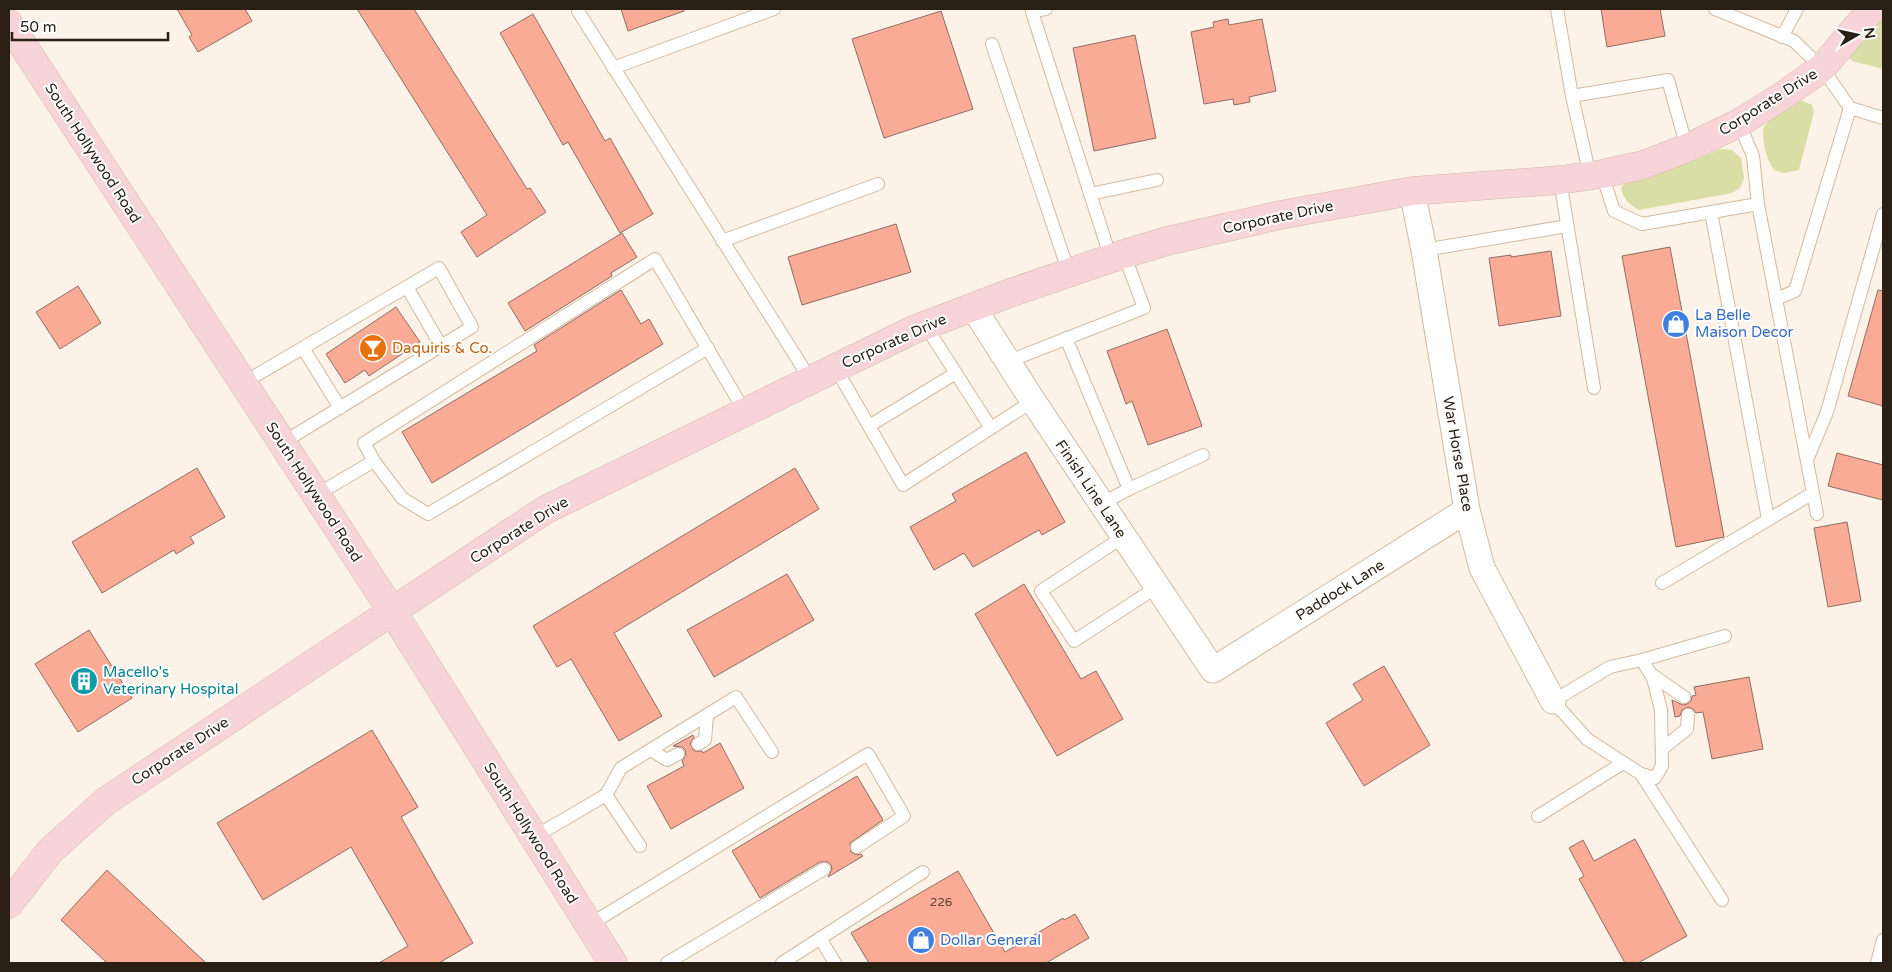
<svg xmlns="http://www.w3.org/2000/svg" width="1892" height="972" font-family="'Varela Round',sans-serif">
	<rect width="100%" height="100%" fill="#fcf2e7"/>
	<g fill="#d9dea6">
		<path d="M1883,9V69L1852,61L1847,53Z"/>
		<path d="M1798,99L1812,105L1814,112L1799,170L1784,173L1774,170C1765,156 1763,145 1763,128L1772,117Z"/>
		<path d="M1720,149L1732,150L1741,158L1744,178L1740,188L1732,193L1639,210C1630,205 1623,199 1621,188L1625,183L1691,162Z"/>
	</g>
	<g fill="#faab96" stroke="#906d64">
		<path d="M177,9H245L252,21L198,52L189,37L192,35Z"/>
		<path d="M357,9H414L527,189L530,188L546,212L477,257L461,232L487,215Z"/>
		<path d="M621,9H684V11L628,31Z"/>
		<path d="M1601,9H1660L1665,36L1607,47Z"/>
		<path d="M941,11L973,109L884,138L852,39Z"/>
		<path d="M533,14L605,141L610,138L653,214L620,233L568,142L563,145L500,33Z"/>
		<path d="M1228,19L1229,25L1262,19L1276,91L1249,97L1250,102L1234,105L1233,99L1204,104L1191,32L1214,27L1213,22Z"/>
		<path d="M1135,35L1156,138L1094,151L1073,48Z"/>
		<path d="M896,224L911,272L802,305L788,257Z"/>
		<path d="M622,233L637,257L611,273L612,276L525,331L508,303Z"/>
		<path d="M1670,247L1724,537L1676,547L1622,256Z"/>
		<path d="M1551,251L1561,316L1499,326L1489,258L1511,255V257Z"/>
		<path d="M78,286L101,323L60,349L36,312Z"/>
		<path d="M621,290L641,324L649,319L663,344L432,483L402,432L537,351L534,345Z"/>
		<path d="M1878,290L1883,291V406L1848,396Z"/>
		<path d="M396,307L420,342L369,376L365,370L345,383L326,354Z"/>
		<path d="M1167,329L1202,426L1148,445L1132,401L1126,404L1107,351Z"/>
		<path d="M1026,452L1065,522L1042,535L1039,530L973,567L964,553L934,570L910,527L956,501L952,494Z"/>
		<path d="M1837,453L1883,465V500L1828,486Z"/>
		<path d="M197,468L225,517L190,537L194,543L176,554L174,550L102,593L72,542Z"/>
		<path d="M795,468L819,509L614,633L662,716L619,741L571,659L557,667L533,626Z"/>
		<path d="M1847,522L1861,601L1828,607L1814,528Z"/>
		<path d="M787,574L814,620L714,677L687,630Z"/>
		<path d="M1024,584L1081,679L1096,671L1123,719L1057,756L975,614Z"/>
		<path d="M89,630L132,698L78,732L35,664Z"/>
		<path d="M1384,666L1430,745L1364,786L1326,723L1363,700L1353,684Z"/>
		<path d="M1749,677L1763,749L1712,759L1703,712L1696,713L1693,709L1688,707L1682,710L1680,716L1675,717L1672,700L1683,705L1687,704L1691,701L1692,696L1696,695L1694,687Z"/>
		<path d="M372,730L418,807L401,817L473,943L439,963H379L408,946L351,847L263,900L217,823Z"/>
		<path d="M693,735L694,737L690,744L694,751H702L703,753L720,743L744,788L671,829L647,786L684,766L682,761L686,755L685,750L682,747L673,746Z"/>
		<path d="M857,776L883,820L850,843L851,852L857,855L861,854L863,856L828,877L832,869L831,865L828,862H820L760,898L732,851Z"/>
		<path d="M1635,839L1687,936L1638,963H1625L1579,879L1584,876L1569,848L1583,840L1594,861Z"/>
		<path d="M107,870L206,963H107L61,920Z"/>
		<path d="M958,871L1005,952L1063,918L1064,920L1075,914L1089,938L1046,963H869L851,933Z"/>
	</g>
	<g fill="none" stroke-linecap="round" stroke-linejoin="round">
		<g stroke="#d3ba9f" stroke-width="14">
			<g id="lane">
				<path d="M1046,9L1032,12L1111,259"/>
				<path d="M1557,9L1572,96L1590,176"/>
				<path d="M1715,9L1794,41L1822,68L1850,108L1883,118"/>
				<path d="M578,11L810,379"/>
				<path d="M1782,37L1797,9"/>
				<path d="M992,44L1069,273"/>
				<path d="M613,68L774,9"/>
				<path d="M1572,96L1668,80L1687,148"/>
				<path d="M1739,123L1753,156L1758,204L1817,514"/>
				<path d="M1602,174L1614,211L1642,224L1758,204"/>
				<path d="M1560,180L1594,388"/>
				<path d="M1090,194L1157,180"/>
				<path d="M1711,212L1768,519"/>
				<path d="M722,241L878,184"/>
				<path d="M1424,250L1567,226"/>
				<path d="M407,287L441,346"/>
				<path d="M1776,299L1795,291L1850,108"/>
				<path d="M925,325L991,428"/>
				<path d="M1066,338L1129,489L1101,504"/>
				<path d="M303,348L340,408"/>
				<path d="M708,348L428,514L402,498L374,461L364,443L655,259L745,412"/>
				<path d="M1009,361L1144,308L1124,254"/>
				<path d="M835,367L903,485L1033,401"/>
				<path d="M243,383L439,268L472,327L282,443"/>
				<path d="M869,426L956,373"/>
				<path d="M1807,460L1827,412L1883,214"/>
				<path d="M1129,489L1203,455"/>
				<path d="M316,495L374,461"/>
				<path d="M1123,537L1041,591L1074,641L1157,587"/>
				<path d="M1662,583L1813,493"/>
				<path d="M1642,660L1653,678L1661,710L1662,766L1655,778L1641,774L1587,739L1553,701L1610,667Z"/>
				<path d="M1642,660L1725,636"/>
				<path d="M1651,674L1684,697"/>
				<path d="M698,744L705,740L707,715"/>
				<path d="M1662,749L1687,729L1688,715"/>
				<path d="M651,750L667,760L678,754"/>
				<path d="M1641,774L1722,900"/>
				<path d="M606,795L621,768L736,697L772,752"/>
				<path d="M1538,816L1623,763"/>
				<path d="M534,837L606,795L640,846"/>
				<path d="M589,925L868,754L904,816L857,847"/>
				<path d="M820,938L835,963"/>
				<path d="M667,963L824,869"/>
				<path d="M782,963L923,872"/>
				<path d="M1877,963L1883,940"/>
			</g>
		</g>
		<g stroke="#d3ba9f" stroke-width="27">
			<g id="street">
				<path d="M1412,191L1424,250L1467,510L1482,568L1553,701"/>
				<path d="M973,307L1033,401L1213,670L1467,510"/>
			</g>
		</g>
		<g stroke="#d3ba9f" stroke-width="29">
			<g id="secondary">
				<path d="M9,24L392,611L613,963"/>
				<path d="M9,904L50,851L106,801L545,510L913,330L1010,293L1124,254L1167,241L1280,215L1412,191L1560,180L1602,174L1643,165L1687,148L1739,123L1784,95L1822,68L1872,9"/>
			</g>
		</g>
		<use href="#lane" stroke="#fff" stroke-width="12"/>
		<use href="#street" stroke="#fff" stroke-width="25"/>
		<use href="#secondary" stroke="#f7d4d8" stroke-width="28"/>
	</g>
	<defs>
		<g id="shop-disc" transform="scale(1.4375)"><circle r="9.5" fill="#3f7fe0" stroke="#fff"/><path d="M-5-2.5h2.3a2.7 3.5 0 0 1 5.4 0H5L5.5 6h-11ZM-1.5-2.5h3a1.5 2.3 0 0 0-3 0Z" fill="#fff"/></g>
		<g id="bar-disc" transform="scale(1.4375)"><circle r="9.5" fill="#e8710a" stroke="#fff"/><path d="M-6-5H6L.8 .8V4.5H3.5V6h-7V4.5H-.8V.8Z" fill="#fff"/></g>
		<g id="building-disc" transform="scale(1.4375)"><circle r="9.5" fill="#0f9aa8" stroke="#fff"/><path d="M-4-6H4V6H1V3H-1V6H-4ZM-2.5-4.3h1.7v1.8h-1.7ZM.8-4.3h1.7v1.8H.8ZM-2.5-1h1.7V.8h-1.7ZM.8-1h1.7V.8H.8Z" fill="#fff"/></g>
	</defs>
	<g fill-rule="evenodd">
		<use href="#shop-disc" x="1676" y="324"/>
		<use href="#bar-disc" x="373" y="348"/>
		<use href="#building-disc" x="84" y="681"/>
		<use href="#shop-disc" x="921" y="940"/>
	</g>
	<g text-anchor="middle" stroke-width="4" stroke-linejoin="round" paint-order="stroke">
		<g font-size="12" fill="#5d4235">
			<text x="941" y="906">226</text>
		</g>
		<g font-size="15" fill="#291f15" stroke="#fff">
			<text transform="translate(1768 102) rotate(-32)" y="5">Corporate Drive</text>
			<text transform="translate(93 153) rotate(57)" y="5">South Hollywood Road</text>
			<text transform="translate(1278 217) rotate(-12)" y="5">Corporate Drive</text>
			<text transform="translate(894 341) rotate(-24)" y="5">Corporate Drive</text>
			<text transform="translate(1458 454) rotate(80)" y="5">War Horse Place</text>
			<text transform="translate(1091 489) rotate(56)" y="5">Finish Line Lane</text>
			<text transform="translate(314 492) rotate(57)" y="5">South Hollywood Road</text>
			<text transform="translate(519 530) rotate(-32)" y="5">Corporate Drive</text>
			<text transform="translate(1340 590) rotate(-32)" y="5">Paddock Lane</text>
			<text transform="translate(180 751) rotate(-33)" y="5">Corporate Drive</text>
			<text transform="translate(531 833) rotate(58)" y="5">South Hollywood Road</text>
		</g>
		<g font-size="15" fill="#366cbe" stroke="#fff" text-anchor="start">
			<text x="1695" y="320">La Belle<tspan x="1695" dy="17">Maison Decor</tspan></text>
			<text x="940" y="945">Dollar General</text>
		</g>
		<g font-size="15" fill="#c56008" stroke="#fff" text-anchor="start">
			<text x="392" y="353">Daquiris &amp; Co.</text>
		</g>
		<g font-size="15" fill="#0d838f" stroke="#fff" text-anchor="start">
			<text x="103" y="677">Macello's<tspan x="103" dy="17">Veterinary Hospital</tspan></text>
		</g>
	</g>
	<rect width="1892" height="972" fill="none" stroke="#291f15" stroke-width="20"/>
	<g transform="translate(1857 35) rotate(81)" stroke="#ffffff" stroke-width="4" paint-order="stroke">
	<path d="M0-4L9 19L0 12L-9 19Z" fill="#291f15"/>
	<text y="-8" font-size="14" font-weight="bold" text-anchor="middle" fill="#291f15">N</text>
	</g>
	<path d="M12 32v8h156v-8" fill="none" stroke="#291f15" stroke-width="2.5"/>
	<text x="20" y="32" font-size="15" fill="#291f15" stroke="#ffffff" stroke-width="4" paint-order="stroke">50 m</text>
</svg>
